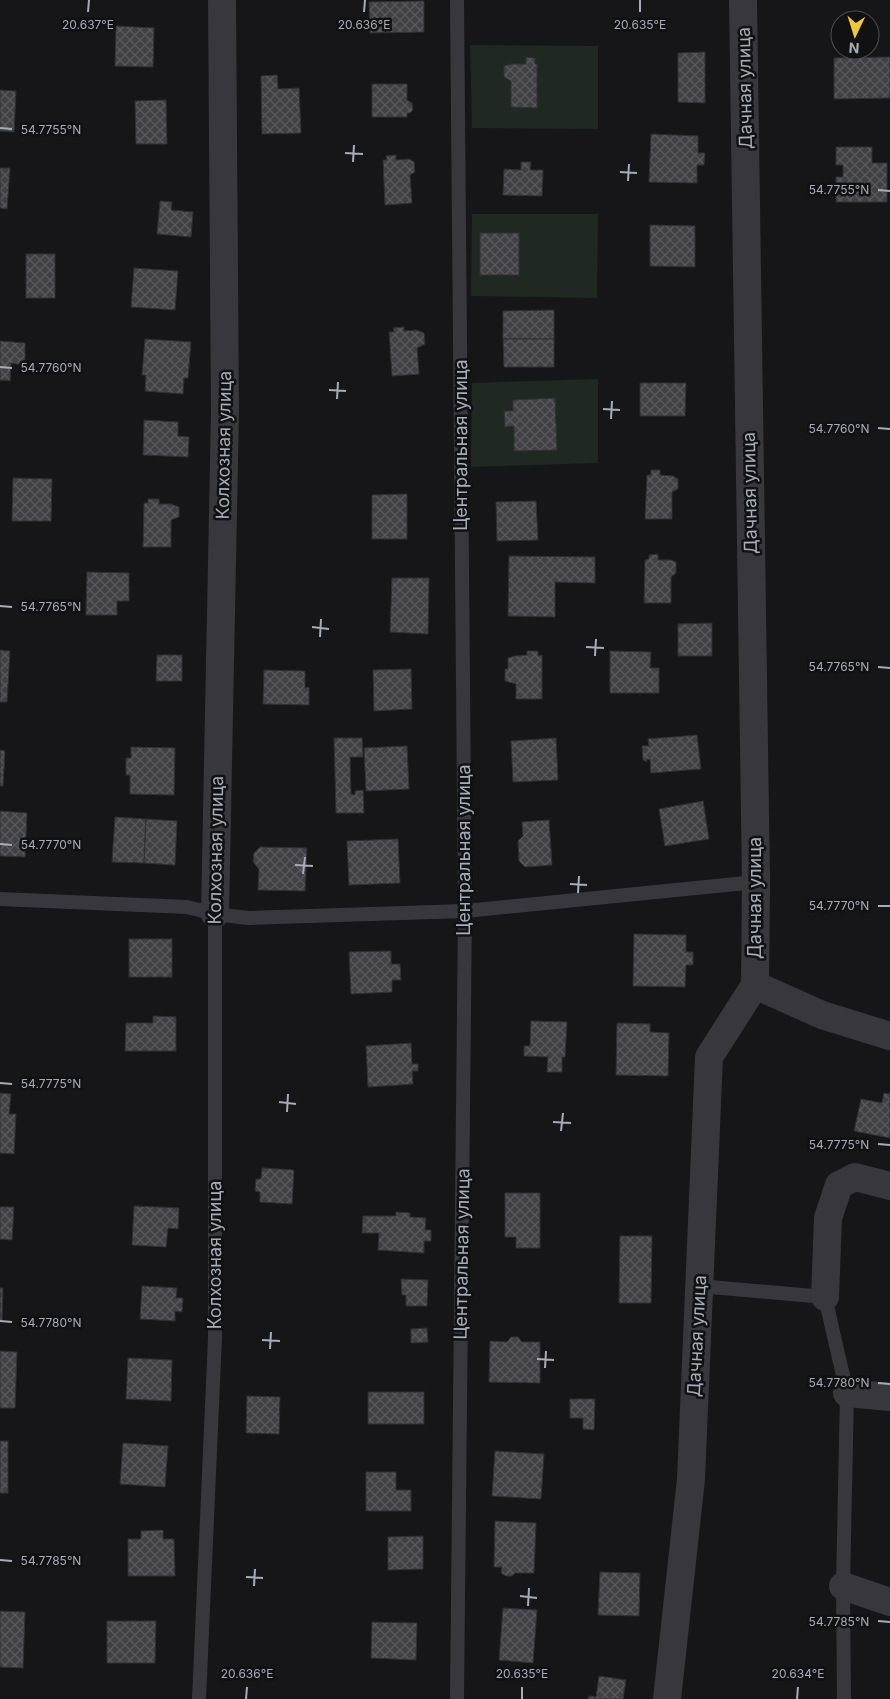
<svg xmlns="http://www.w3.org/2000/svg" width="890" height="1699" font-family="Inter,sans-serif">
	<defs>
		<pattern id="building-cross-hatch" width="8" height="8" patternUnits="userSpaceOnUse" patternTransform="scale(1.25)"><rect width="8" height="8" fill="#404045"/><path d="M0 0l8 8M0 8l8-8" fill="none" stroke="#59595e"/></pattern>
	</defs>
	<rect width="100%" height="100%" fill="#161618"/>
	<g fill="#202822">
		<path d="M470,45L598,46V129L472,128Z"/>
		<path d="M472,214H598L597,298L471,296Z"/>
		<path d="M598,379V463L471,467L472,383Z"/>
	</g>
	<g fill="url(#building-cross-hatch)" stroke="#303034">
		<path d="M424,1V32L370,33L369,2Z"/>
		<path d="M116,26L154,28L153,67L115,66Z"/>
		<path d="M705,52V103L678,102V53Z"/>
		<path d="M526,57L535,58V64H537V108L511,107V81L504,77V66L511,64H526Z"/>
		<path d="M890,57V98L834,99V58Z"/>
		<path d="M277,75L278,89L299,88L301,133L262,134L261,76Z"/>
		<path d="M372,84H407V100L412,103L413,110L410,113H407V117H372Z"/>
		<path d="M0,90L16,91L14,132L0,131Z"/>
		<path d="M166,100L167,144H136L135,101Z"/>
		<path d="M651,134L698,136V153H705L704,165H697V183L649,182Z"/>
		<path d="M836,147H872V163H887V202H836V177H843V165H836Z"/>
		<path d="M396,155V160L409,159L414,162L415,172L410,175L412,203L385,205L383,160H387L386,156Z"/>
		<path d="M521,162H531L530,170H543L542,196L503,195L504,169L521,170Z"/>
		<path d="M0,168H10L7,209L0,208Z"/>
		<path d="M160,201L172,202L171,210L193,212L191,237L157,234Z"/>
		<path d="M650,225L695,226V267L650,266Z"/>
		<rect x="480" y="233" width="39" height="42"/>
		<rect x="26" y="254" width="29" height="44"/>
		<path d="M134,268L178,271L175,310L131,307Z"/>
		<path d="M554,310V339H503V311Z"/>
		<path d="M404,327V331L416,330L424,333L425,344L417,348L419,374L392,376L389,332H394L393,328Z"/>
		<path d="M145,339L191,342L188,378H184L183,394L145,391L146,375H142Z"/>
		<path d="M503,339H554V367H504Z"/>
		<path d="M0,341L25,343V365L11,363L10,381L0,380Z"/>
		<path d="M640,383H686L685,416H640Z"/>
		<path d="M555,398L557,450L514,451V426L505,427L504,411H513V400Z"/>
		<path d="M144,420L178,422V436L189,437L188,457L143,455Z"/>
		<path d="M651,470H660V475L673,476L678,479V489L672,492V519H645L647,475H651Z"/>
		<path d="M13,478L52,479L51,521H12Z"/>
		<path d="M407,494V539H372V495Z"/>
		<path d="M148,499H159V504H171L179,507V517L171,520V547H143L144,503H148Z"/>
		<path d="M536,501L538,540L497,541L496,502Z"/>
		<path d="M658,554V560H671L676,562V573L671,577V603H644L645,560L649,559V555Z"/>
		<path d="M509,556L595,557V583L555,582V617L508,616Z"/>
		<path d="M87,572L129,573V601H117V615H86Z"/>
		<path d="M392,578H429L428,634L390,632Z"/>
		<path d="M712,623V656H678V624Z"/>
		<path d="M0,650L10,651L7,702H0Z"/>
		<path d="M527,651H538V656L542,655V699H516V684L505,681V669H508V658L515,656L527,655Z"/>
		<path d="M610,651L651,652L650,668H659V693H610Z"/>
		<path d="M157,655H182V681H156Z"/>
		<path d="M411,669L412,709L374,711L373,670Z"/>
		<path d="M264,670L305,671V688L309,687V705L263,704Z"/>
		<path d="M697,735L701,769L651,773L650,759L646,760L647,762L643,760L642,746H649L648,739Z"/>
		<path d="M334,738H362L363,757H350L351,794L355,795V791L363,790L364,813H336Z"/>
		<path d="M556,738L558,780L513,782L511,741Z"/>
		<path d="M407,746L409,789L366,791L364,748Z"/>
		<path d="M131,747L175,748L174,795L130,794V775H126V758H131Z"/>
		<path d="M0,750L5,751L3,786H0Z"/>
		<path d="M703,801L709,839L665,846L659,809Z"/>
		<path d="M0,811L27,813L25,857L0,856Z"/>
		<path d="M115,817L146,819L144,863L112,862Z"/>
		<path d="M146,819L177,821L175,865L144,863Z"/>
		<path d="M549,820L552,865L525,867L519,861L518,841L523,836L522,822Z"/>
		<path d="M398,839L400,883L349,885L347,841Z"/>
		<path d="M260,847L307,848L305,891L258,890L259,869L253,862L254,853Z"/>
		<path d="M634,934L686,935V952H693V965H686L685,987L633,986Z"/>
		<rect x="129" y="939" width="43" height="38"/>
		<path d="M391,951V964H400L401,980H392V992L351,994L349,952Z"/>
		<path d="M153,1016L176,1017V1051H125L126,1023H153Z"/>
		<path d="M531,1021L567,1022L565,1057H562V1072H547L548,1057L524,1056V1046H530Z"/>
		<path d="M617,1023L650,1024V1032L669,1033L668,1076L616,1075Z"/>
		<path d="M411,1043L412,1064H418V1071H412L413,1084L368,1087L366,1046Z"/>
		<path d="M890,1091V1138L854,1131L861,1099L882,1103L884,1093L889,1094Z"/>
		<path d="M0,1093L11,1094L9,1114H16L14,1154L0,1153Z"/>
		<path d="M262,1168L294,1170L292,1204L260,1202V1192L255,1191L256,1179H261Z"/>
		<path d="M505,1193H540V1248H516V1237H505Z"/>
		<path d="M134,1206L179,1208L178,1229L168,1228L166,1247L132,1245Z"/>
		<path d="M0,1207H14L12,1240L0,1239Z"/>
		<path d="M396,1212L410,1213V1217L426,1218L425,1230H431V1241H424V1253L378,1250L379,1233H362L363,1216H396Z"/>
		<path d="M620,1236H652L651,1303H619Z"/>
		<path d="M401,1279L428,1280L427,1306H406V1295H402Z"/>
		<path d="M142,1286L177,1288L176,1298H183L182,1312L175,1311V1321L140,1319Z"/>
		<path d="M0,1288H3L2,1321H0Z"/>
		<path d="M427,1328L428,1342L411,1343V1329Z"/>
		<path d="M511,1337H518L522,1342H540V1383L489,1382L490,1341L507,1342Z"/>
		<path d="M0,1351L17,1352L15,1408H0Z"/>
		<path d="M128,1358L172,1360L171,1401L126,1399Z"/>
		<rect x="368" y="1392" width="56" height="32"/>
		<path d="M247,1396L280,1397L279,1434L246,1433Z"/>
		<path d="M570,1399H595L594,1430L583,1429V1418H570Z"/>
		<rect x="0" y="1441" width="8" height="52"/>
		<path d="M123,1443L168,1446L165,1487L120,1484Z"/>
		<path d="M495,1451L544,1454L541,1499L492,1496Z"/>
		<path d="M366,1472H396V1490H411V1511H366Z"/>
		<path d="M495,1521L536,1523L534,1573H515L512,1576H506L501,1573L502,1567H494Z"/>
		<path d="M163,1530V1539H174L175,1576H128V1539H141V1531Z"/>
		<path d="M423,1536V1569L388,1570V1537Z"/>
		<path d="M600,1572L640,1573L639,1616L598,1615Z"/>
		<path d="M503,1608L537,1610L533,1663L499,1660Z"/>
		<path d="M0,1611L25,1612L23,1668L0,1667Z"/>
		<path d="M107,1621H156L155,1663H107Z"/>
		<path d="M372,1622L417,1623L416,1660L371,1658Z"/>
		<path d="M599,1676L626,1680L623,1699H588L589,1696L596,1697Z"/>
	</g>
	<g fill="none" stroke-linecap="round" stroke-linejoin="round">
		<g stroke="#37373d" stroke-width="14">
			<path d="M0,899L187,907L215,914L248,918L465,911L756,882"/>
			<path d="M699,1286L825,1297L847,1393L843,1586L844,1699"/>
			<path d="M199,1699L215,1338V914"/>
			<path d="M457,1699L465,911L457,0"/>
		</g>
		<g stroke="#37373d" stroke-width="28">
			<path d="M743,0L756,882L755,985L822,1015L890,1036"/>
			<path d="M215,914L225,411L222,0"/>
			<path d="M825,1297L828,1218L839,1185L855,1177L890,1186"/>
			<path d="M847,1393L890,1397"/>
			<path d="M843,1586L890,1602"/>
			<path d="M667,1699L691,1479L709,1057L755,985"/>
		</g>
	</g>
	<path fill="none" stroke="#a8abb8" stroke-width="2" d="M88,12L89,0M364,12L365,0M640,12V0M0,128L12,129M345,153L363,154M353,162L354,145M620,172L637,173M628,181L629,164M878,190L890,191M0,367L12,368M329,390L346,391M337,399L338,382M603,409L620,410M611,419L612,401M878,428L890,429M0,606L12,607M312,627L329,629M320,637L321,619M586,647L604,648M595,656L596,639M878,667L890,668M0,844L12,845M295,865L313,866M303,874L305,857M570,884L587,885M578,893L579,876M878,906H890M0,1083L12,1084M279,1102L296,1104M287,1112L288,1094M553,1122L571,1123M561,1131L563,1113M878,1144L890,1145M0,1321L12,1322M262,1340L280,1341M270,1349L271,1332M537,1359L554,1360M545,1368L546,1351M878,1383L890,1384M0,1560L12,1561M246,1577L263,1578M254,1586L255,1569M520,1596L537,1598M528,1606L529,1588M878,1621L890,1622M246,1699L247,1687M522,1699V1687M797,1699L798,1687"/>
	<g text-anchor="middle" stroke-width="5" stroke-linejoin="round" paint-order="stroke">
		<g font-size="18" fill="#a8abb8" stroke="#111113">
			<text transform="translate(745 88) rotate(-91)" y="6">Дачная улица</text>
			<text transform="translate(224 445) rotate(-89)" y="6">Колхозная улица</text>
			<text transform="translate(461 445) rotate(-90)" y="6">Центральная улица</text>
			<text transform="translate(750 493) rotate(-91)" y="6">Дачная улица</text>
			<text transform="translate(216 850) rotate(-89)" y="6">Колхозная улица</text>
			<text transform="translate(464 850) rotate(-90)" y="6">Центральная улица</text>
			<text transform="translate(755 898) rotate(-90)" y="6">Дачная улица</text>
			<text transform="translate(462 1254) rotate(-89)" y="6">Центральная улица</text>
			<text transform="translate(215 1255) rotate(-90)" y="6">Колхозная улица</text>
			<text transform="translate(697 1336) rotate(-87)" y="6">Дачная улица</text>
		</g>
	</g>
	<g font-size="12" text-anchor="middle" fill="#a8abb8" stroke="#111113" stroke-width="5" stroke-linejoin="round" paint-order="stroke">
		<text x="88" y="29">20.637°E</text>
		<text x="364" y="29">20.636°E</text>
		<text x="640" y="29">20.635°E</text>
		<text x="51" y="134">54.7755°N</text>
		<text x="839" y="194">54.7755°N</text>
		<text x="51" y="372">54.7760°N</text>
		<text x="839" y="433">54.7760°N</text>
		<text x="51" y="611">54.7765°N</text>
		<text x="839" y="671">54.7765°N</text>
		<text x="51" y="849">54.7770°N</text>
		<text x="839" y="910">54.7770°N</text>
		<text x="51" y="1088">54.7775°N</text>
		<text x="839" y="1149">54.7775°N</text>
		<text x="51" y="1327">54.7780°N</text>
		<text x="839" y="1387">54.7780°N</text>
		<text x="51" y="1565">54.7785°N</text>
		<text x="839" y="1626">54.7785°N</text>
		<text x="247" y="1678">20.636°E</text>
		<text x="522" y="1678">20.635°E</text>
		<text x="798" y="1678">20.634°E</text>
	</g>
	<g transform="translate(855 35) rotate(184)"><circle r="24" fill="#111113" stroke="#4d4f55"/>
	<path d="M0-4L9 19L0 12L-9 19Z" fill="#efc937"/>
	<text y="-8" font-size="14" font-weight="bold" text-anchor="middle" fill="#a8abb8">N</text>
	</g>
</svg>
